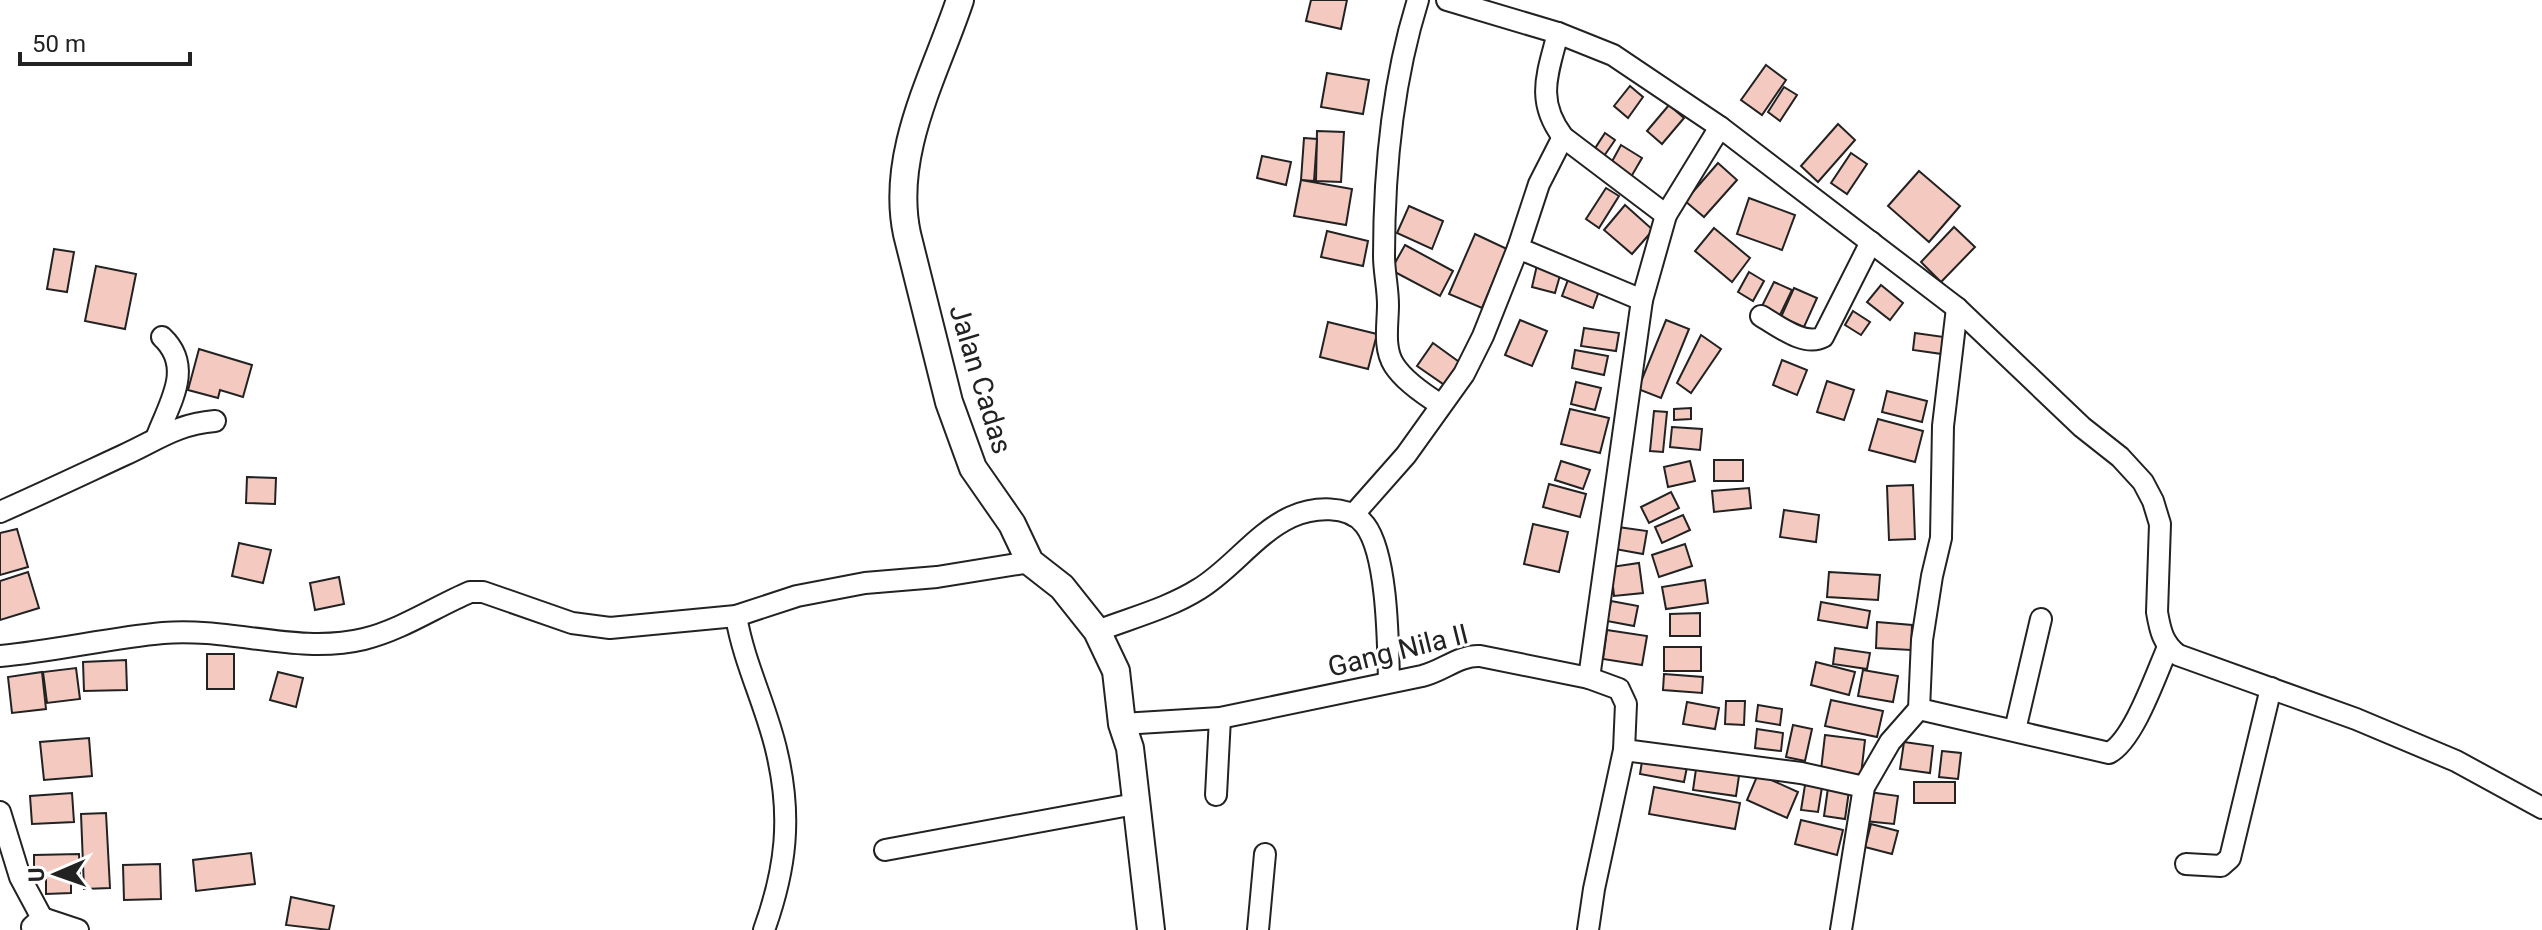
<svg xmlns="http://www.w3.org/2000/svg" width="2542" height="930" font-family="Roboto,sans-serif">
	<rect width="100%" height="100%" fill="#fff"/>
	<g fill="#f3c9c0" stroke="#222" stroke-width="2">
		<path d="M1311,0H1347L1341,29L1306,21Z"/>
		<path d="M1766,65L1786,80L1762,115L1741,100Z"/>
		<path d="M1327,73L1369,80L1363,114L1321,107Z"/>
		<path d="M1630,86L1643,97L1628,118L1614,106Z"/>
		<path d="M1784,87L1797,95L1780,121L1768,112Z"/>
		<path d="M1669,105L1684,118L1662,144L1647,131Z"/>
		<path d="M1838,124L1855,140L1818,182L1801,166Z"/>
		<path d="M1317,131L1344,132L1341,182L1316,181Z"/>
		<path d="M1605,133L1615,140L1602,159L1592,153Z"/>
		<path d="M1304,138L1317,139L1314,181L1301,180Z"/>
		<path d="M1621,145L1642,158L1631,177L1610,165Z"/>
		<path d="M1851,153L1867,164L1847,194L1831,183Z"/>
		<path d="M1262,156L1291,162L1286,185L1257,178Z"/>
		<path d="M1718,163L1737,180L1704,217L1685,201Z"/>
		<path d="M1919,171L1960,206L1929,242L1888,206Z"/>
		<path d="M1301,180L1352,189L1346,225L1294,216Z"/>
		<path d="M1606,188L1619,196L1599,228L1586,219Z"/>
		<path d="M1749,198L1795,215L1782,250L1737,234Z"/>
		<path d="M1625,205L1653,230L1632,254L1604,230Z"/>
		<path d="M1409,206L1443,221L1432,249L1397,233Z"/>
		<path d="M1954,227L1975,247L1941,282L1921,262Z"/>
		<path d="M1714,228L1750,258L1732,282L1695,251Z"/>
		<path d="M1327,231L1368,241L1363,266L1321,257Z"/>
		<path d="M1475,234L1507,249L1482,308L1449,294Z"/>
		<path d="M1405,245L1453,271L1440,296L1391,270Z"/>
		<path d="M54,249L74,252L67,292L47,289Z"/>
		<path d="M1537,265L1561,272L1555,293L1532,287Z"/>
		<path d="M96,266L136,274L125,329L85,321Z"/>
		<path d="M1749,272L1764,281L1753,301L1738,292Z"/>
		<path d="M1569,277L1600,288L1593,308L1562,296Z"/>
		<path d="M1774,282L1792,290L1779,317L1761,308Z"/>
		<path d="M1881,285L1903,303L1890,320L1867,302Z"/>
		<path d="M1794,288L1817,298L1804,327L1781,317Z"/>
		<path d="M1853,311L1870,322L1861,335L1845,325Z"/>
		<path d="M1520,320L1547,331L1532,366L1505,355Z"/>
		<path d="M1666,320L1689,329L1661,398L1638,389Z"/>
		<path d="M1328,322L1377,334L1368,369L1320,357Z"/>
		<path d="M1584,328L1619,333L1616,351L1581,346Z"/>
		<path d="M1915,333L1944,337L1942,354L1913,350Z"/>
		<path d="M1701,335L1721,349L1691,393L1677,383Z"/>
		<path d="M1433,343L1462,364L1446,386L1417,366Z"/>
		<path d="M199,349L252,365L243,397L220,390L218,398L188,390Z"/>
		<path d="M1575,350L1608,356L1604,375L1572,368Z"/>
		<path d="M1782,360L1807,370L1797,395L1773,385Z"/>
		<path d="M1827,381L1854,390L1844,420L1817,412Z"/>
		<path d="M1576,382L1601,388L1595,410L1571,404Z"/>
		<path d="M1887,391L1927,401L1922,422L1882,412Z"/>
		<path d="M1691,408V419L1674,420V409Z"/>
		<path d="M1570,409L1609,418L1600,453L1561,444Z"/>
		<path d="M1654,411L1667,412L1663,452L1650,451Z"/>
		<path d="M1878,419L1923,431L1915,462L1869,450Z"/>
		<path d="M1672,427L1702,429L1700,450L1670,447Z"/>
		<rect x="1714" y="460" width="29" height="21"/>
		<path d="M1561,461L1590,470L1583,489L1555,480Z"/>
		<path d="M1690,461L1695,481L1668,487L1664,467Z"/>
		<path d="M247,477L276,478L275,504L246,503Z"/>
		<path d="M1549,484L1586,494L1580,517L1543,507Z"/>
		<path d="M1913,485L1915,539L1889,540L1887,486Z"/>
		<path d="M1749,488L1751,508L1714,512L1712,491Z"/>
		<path d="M1671,492L1679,508L1649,523L1641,507Z"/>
		<path d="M1784,510L1819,515L1816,542L1780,537Z"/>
		<path d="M1683,515L1690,530L1662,543L1655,527Z"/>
		<path d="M1533,524L1568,532L1559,572L1524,564Z"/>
		<path d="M1618,527L1647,531L1643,554L1615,549Z"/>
		<path d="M17,529L28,567L0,575V533Z"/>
		<path d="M239,543L271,550L263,583L232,576Z"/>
		<path d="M1685,544L1692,566L1659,577L1652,555Z"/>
		<path d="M1639,563L1643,593L1614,596L1611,567Z"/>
		<path d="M28,572L39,608L0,620V581Z"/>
		<path d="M1829,572L1880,575L1878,600L1827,597Z"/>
		<path d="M339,577L344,604L315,610L310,583Z"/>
		<path d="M1705,580L1708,603L1666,609L1662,587Z"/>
		<path d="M1611,601L1638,606L1634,626L1607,621Z"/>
		<path d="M1821,602L1870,611L1867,628L1818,620Z"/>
		<path d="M1700,613V636H1670V614Z"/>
		<path d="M1877,622L1912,625L1911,650L1876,648Z"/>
		<path d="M1607,630L1647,636L1642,665L1603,659Z"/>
		<rect x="1664" y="647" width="37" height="24"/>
		<path d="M1835,648L1870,653L1867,669L1833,664Z"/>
		<rect x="207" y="654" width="27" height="35"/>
		<path d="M126,660L127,690L84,691L83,662Z"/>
		<path d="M1816,662L1855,672L1849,695L1811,685Z"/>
		<path d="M76,668L80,699L47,703L43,672Z"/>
		<path d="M1863,670L1898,676L1893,702L1858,696Z"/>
		<path d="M42,672L46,709L12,713L8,677Z"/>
		<path d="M278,672L303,678L296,707L270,700Z"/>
		<path d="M1664,674L1703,677L1702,693L1663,690Z"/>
		<path d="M1831,700L1883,711L1877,737L1825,726Z"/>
		<path d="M1726,701H1745L1744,725L1725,724Z"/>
		<path d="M1687,702L1719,708L1715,729L1683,724Z"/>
		<path d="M1758,705L1782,709L1780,725L1756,721Z"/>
		<path d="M1793,725L1812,729L1805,761L1786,757Z"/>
		<path d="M1757,729L1783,733L1781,751L1755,748Z"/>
		<path d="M1825,735L1865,740L1861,775L1821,770Z"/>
		<path d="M89,738L92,776L44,780L40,742Z"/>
		<path d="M1904,742L1933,746L1930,773L1900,769Z"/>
		<path d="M1942,751L1961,753L1958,779L1939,777Z"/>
		<path d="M1643,755L1688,762L1684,782L1640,774Z"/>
		<path d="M1697,762L1740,769L1736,796L1693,790Z"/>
		<path d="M1758,774L1798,792L1787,818L1747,800Z"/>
		<rect x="1914" y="782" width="41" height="21"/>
		<path d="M1805,785L1822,787L1818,812L1801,810Z"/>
		<path d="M1654,787L1740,803L1735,829L1649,814Z"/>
		<path d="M1828,788L1849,791L1845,819L1824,816Z"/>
		<path d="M1869,792L1898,796L1894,824L1865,821Z"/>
		<path d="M72,793L74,822L32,824L30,796Z"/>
		<path d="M106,813L110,888L84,889L81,814Z"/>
		<path d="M1801,820L1843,830L1837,855L1795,844Z"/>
		<path d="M1871,824L1898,831L1892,854L1865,847Z"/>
		<path d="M251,853L255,884L196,891L193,860Z"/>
		<path d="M79,854L80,879L71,880V893L46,894V880L34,881V855Z"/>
		<path d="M160,864L161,899L124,900L123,865Z"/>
		<path d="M291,897L334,906L329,930L286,925Z"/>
	</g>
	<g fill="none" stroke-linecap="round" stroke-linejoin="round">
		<g stroke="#222" stroke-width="24">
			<g id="minor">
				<path d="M1418,0C1392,83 1384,169 1384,256C1384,272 1388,288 1388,305C1388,324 1383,348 1394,365C1404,381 1425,395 1441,405"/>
				<path d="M1447,0L1558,33L1613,55L1720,127L1957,308L2082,427L2120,457L2143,482L2153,501L2160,524L2157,612C2160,630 2163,644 2178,655L2356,719L2456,761L2542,808"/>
				<path d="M1558,33C1548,73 1535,100 1563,137L1666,215L1642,300L1589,678"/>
				<path d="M1666,215L1720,127"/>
				<path d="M1518,248L1642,300"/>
				<path d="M1761,316C1777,325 1804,347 1823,337L1871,242"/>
				<path d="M157,436C170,402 194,367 162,337"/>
				<path d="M0,512C41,494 83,474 124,455C157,440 177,424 215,421"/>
				<path d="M1353,515L1406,455L1464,374L1483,336L1518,248L1539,184L1563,137"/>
				<path d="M736,616C744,664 767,707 777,753C792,817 786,869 764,930"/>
				<path d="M1097,631C1131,618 1169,608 1199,589C1232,569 1255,534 1291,517C1313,507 1349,504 1365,525C1388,555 1388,645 1389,682"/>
				<path d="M0,656C55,651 109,638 163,633C230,627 298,655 364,639C401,630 435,607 470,592H483L572,623L610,628L736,616L797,596L865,583L937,577L1030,562"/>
				<path d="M1919,709L2109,753C2134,740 2156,674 2168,647"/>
				<path d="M1122,724L1220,718L1422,676C1443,671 1459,655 1480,656L1589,678L1619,689L1626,704L1624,750L1801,773L1864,787"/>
				<path d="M2015,730L2041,619"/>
				<path d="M1216,795L1220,718"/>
				<path d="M0,812L20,877L42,918L40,930"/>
				<path d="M885,850L1135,804"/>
				<path d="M2186,864L2221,866L2230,858L2271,688"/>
				<path d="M32,927L42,918L78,930"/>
				<path d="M1258,930L1265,854"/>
				<path d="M1588,930L1594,889L1624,750"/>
				<path d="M1841,930L1864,787L1890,742L1919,709L1922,640L1932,576L1941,538L1943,426L1957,308"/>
			</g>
		</g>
		<g stroke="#222" stroke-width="30">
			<path id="tertiary" d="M960,0C935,75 890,153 907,234L949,402L973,468L1012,524L1030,562L1062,587L1097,631L1116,671L1122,724L1130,748L1151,930"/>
		</g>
		<use href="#minor" stroke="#fff" stroke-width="20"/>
		<use href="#tertiary" stroke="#fff" stroke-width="26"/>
	</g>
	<g text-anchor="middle" stroke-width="6" stroke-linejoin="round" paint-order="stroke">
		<g font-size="28" fill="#222" stroke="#fff">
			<text transform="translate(981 379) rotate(73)" y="10">Jalan Cadas</text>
			<text transform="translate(1398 650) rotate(-14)" y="10">Gang Nila II</text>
		</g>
	</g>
	<g transform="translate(56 874) rotate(268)" stroke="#ffffff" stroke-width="6" paint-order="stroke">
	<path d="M0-6L14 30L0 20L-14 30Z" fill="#222222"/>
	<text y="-12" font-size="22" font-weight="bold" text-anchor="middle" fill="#222222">U</text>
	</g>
	<path d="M20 52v12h170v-12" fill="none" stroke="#222222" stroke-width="4"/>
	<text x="32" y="52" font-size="24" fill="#222222" stroke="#ffffff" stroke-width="6" paint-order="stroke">50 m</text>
</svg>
